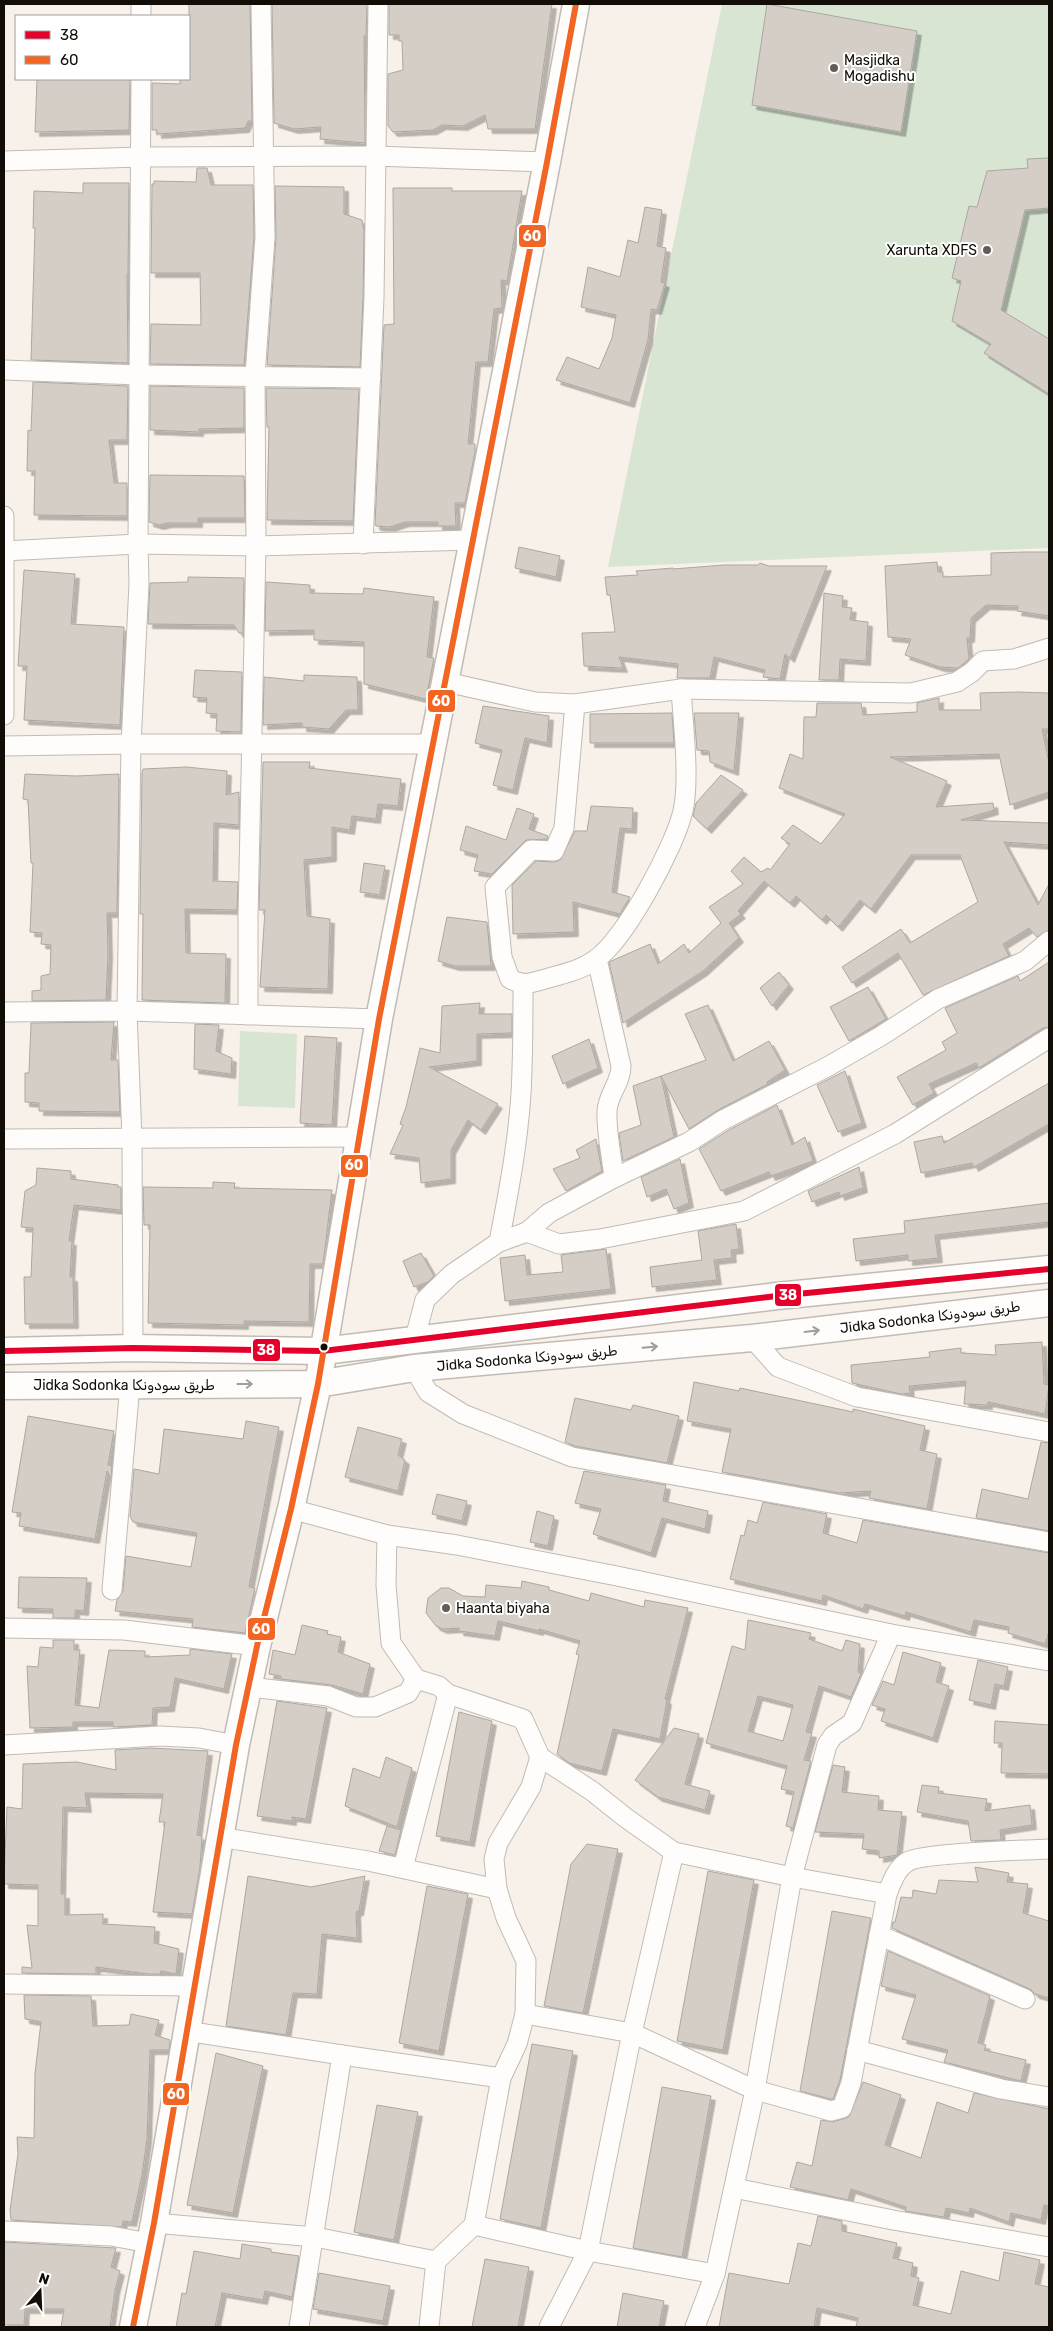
<svg xmlns="http://www.w3.org/2000/svg" width="1053" height="2331" font-family="Rubik,Vazirmatn,sans-serif">
	<defs>
		<filter id="shadow"><feDropShadow dx="4.5" dy="4.5" stdDeviation="0" flood-color="#0004"/></filter>
	</defs>
	<rect width="100%" height="100%" fill="#f8f1e9"/>
	<g fill="#d8e5d2">
		<path d="M722,4H1049V548L608,567Z"/>
		<path d="M240,1031L297,1034L295,1108L238,1106Z"/>
	</g>
	<g fill="#d4cec7" stroke="#ada7a0" fill-rule="evenodd" filter="url(#shadow)">
		<path d="M189,4H250L252,121H248L245,128L157,134V130H152V83L180,84V79H189Z"/>
		<path d="M272,4H367L366,36H364L365,143L320,139L321,127L294,129L274,123Z"/>
		<path d="M389,4H552L535,129H488L485,115L463,126L442,125L433,130L393,132L388,126V74L403,70L402,41H399V35H389Z"/>
		<path d="M767,4L917,31L901,132L752,105Z"/>
		<path d="M37,79H130L129,130L35,132Z"/>
		<path d="M1049,158V208L1025,210L1001,310L1049,339V394L984,353L991,344L952,321L961,281L952,278L969,206L977,207L987,171L1028,168L1027,159Z"/>
		<path d="M197,168H207L211,185H253L254,237L244,365L150,364L151,324L201,325L200,273H151L152,184H154V181L196,182Z"/>
		<path d="M83,183H129L128,274L127,275L128,363L31,360L35,228H33L34,191L83,193Z"/>
		<path d="M275,186L344,187V214L362,220L364,231L363,298L360,367L267,365L276,238Z"/>
		<path d="M393,188H452V191H522L507,281L501,280L502,308L494,309L488,362H476L468,444H475V452L465,503H455L456,526H438V522H405L390,527L376,526L375,524L384,325L394,324Z"/>
		<path d="M645,207L662,210L657,246L666,248L661,282L665,283L657,310L651,309L648,340L630,403L556,380L567,357L599,369L612,338L616,315L581,307L588,267L620,277L628,240L638,243Z"/>
		<path d="M33,382L128,386L127,440H109L114,483H127V516L34,515L35,471H27L28,430L31,431Z"/>
		<path d="M150,386L244,388V428L199,429V432L150,430Z"/>
		<path d="M266,388L359,389L353,521L267,520L269,427H267Z"/>
		<path d="M150,475L244,476L245,518H198V523H168L159,525L149,522Z"/>
		<path d="M519,547L560,556L556,577L515,568Z"/>
		<path d="M1024,552H1049V616L1017,611L1018,606L986,605L971,618L970,638H967L969,659L958,668L940,667L905,655L911,639L888,637L885,566L937,562L938,572H943V577L991,575V553Z"/>
		<path d="M760,563L769,566H827L790,658L785,654L780,679L763,677L765,670L714,657L710,678H677L678,664L619,657L623,668L584,666L582,633L615,632L610,595H607L605,577L638,575L636,571L673,568V569L724,565H758Z"/>
		<path d="M24,570L75,574L71,624L124,627L120,725L24,720L27,666H18Z"/>
		<path d="M188,577L244,578L243,633H239L234,625L148,624L150,583L188,582Z"/>
		<path d="M266,582L310,585V593L363,594L364,588L434,597L427,657L434,658L426,699L364,684V642L314,640V630L265,631Z"/>
		<path d="M824,593L843,596L842,607L852,608L850,620L868,622L866,661L840,659L839,680H819Z"/>
		<path d="M195,670L242,672L241,732L216,731L217,714L206,713L207,698L193,697Z"/>
		<path d="M304,675L357,677L358,710H346L329,729L302,727V723L263,725L264,677L304,681Z"/>
		<path d="M1017,692L1049,693V729H1042L1049,763V792L1010,805L999,754L890,757L947,781L936,807L993,803L994,810L961,820L1049,823V845L1004,842L1038,905L1049,884V930L1037,937L1029,928L1003,944L1009,956L923,995L898,953L852,983L842,967L901,929L910,943L978,902L960,855H911L871,909L860,900L838,927L826,915L822,920L796,896L790,903L764,881L738,911L741,914L729,923L739,938L703,971L623,1023L609,962L650,944L658,964L684,944L689,953L721,923L709,907L743,884L731,871L744,857L761,872L768,868L770,870L790,844L781,838L793,825L821,844L845,814L779,788L790,754L803,759L804,717H816L817,703H861L863,715L917,712V703L939,698V710H981L980,693Z"/>
		<path d="M483,706L549,716L547,743L525,738L513,790L493,785L502,750L475,743Z"/>
		<path d="M672,713L674,743H590V714Z"/>
		<path d="M694,713H739L734,771L710,762L709,751L697,750Z"/>
		<path d="M263,762H310L309,768L401,779L398,806L378,804L376,819L352,816L350,830L332,827V857L304,860L307,916L330,919L328,989L260,987L265,910H259Z"/>
		<path d="M186,767L227,771L226,795L239,792V825L214,823L213,881L238,882L237,910L185,909L186,953L226,954L225,1003L142,1000L143,914H140L142,773L143,769Z"/>
		<path d="M25,774L77,776L119,774L117,913H107L108,954L106,1000L32,1001V991L41,990V976L50,974L51,945L41,944L42,933L30,932L33,863H31L28,800L23,799Z"/>
		<path d="M721,775L743,790L707,829L693,816L696,803Z"/>
		<path d="M591,806L633,808L632,829L620,828L612,892L630,897L624,907L620,914L573,902L574,932L513,934L512,885L536,861L554,862L560,860L575,831H587Z"/>
		<path d="M517,808L534,814L529,829L548,836L547,839L526,840L492,874L474,871L478,855L460,850L466,826L506,840Z"/>
		<path d="M364,863L385,866L380,895L360,892Z"/>
		<path d="M447,917L487,922L491,966H455L438,961Z"/>
		<path d="M1049,962V1027L1043,1028L979,1068L976,1063L929,1084L934,1093L913,1105L897,1077L946,1050L942,1042L957,1033L945,1008L1018,976L1020,981Z"/>
		<path d="M779,972L789,985L772,1006L760,988Z"/>
		<path d="M868,987L886,1019L849,1041L830,1007Z"/>
		<path d="M480,1003L479,1014H512V1033L477,1034V1061L429,1067L498,1104L481,1130L468,1120L451,1150V1179L421,1183L419,1158L390,1154L403,1125L400,1124L406,1107L420,1048L440,1053L442,1006Z"/>
		<path d="M708,1005L733,1061L769,1041L785,1070L767,1082L768,1084L718,1110L689,1129L661,1076L706,1060L685,1014Z"/>
		<path d="M114,1022L111,1060H118L120,1112L39,1111V1103L25,1102V1073H29L31,1023Z"/>
		<path d="M195,1024L219,1025L216,1051L232,1058L231,1074L194,1069Z"/>
		<path d="M305,1036L337,1038L332,1125L300,1123Z"/>
		<path d="M589,1039L598,1068L563,1084L552,1056Z"/>
		<path d="M845,1071L862,1123L838,1132L817,1085Z"/>
		<path d="M661,1076L674,1137L623,1161L619,1133L641,1125L633,1086Z"/>
		<path d="M1049,1083V1124L974,1167L972,1163L921,1173L914,1142L942,1136L944,1143Z"/>
		<path d="M777,1105L792,1145L805,1137L813,1161L771,1176L769,1172L721,1191L699,1149L729,1130Z"/>
		<path d="M596,1139L602,1171L566,1191L553,1169L580,1158L576,1150Z"/>
		<path d="M680,1159L689,1203L674,1209L666,1189L647,1197L641,1177Z"/>
		<path d="M859,1167L863,1188L840,1196L839,1192L812,1202L808,1191Z"/>
		<path d="M37,1168L71,1171V1179L118,1185V1187H121V1210L74,1205L69,1241H72L70,1277H73L74,1324H25L24,1277H31L33,1228L21,1227L25,1191L36,1185Z"/>
		<path d="M213,1182L235,1183L234,1188L332,1190L323,1264H310L309,1322L244,1321V1325L148,1323L150,1225H144L143,1187L213,1188Z"/>
		<path d="M1049,1203V1222L935,1235L938,1258L908,1261V1255L856,1261L853,1239L905,1233L904,1221Z"/>
		<path d="M736,1224L739,1249L731,1250L732,1258L714,1260L717,1280L652,1287L650,1267L702,1260L698,1231Z"/>
		<path d="M606,1249L611,1289L505,1301L500,1258L525,1255L527,1275L563,1272L561,1255Z"/>
		<path d="M421,1253L434,1276L428,1282L414,1287L403,1261Z"/>
		<path d="M1042,1342L1044,1384L1049,1385L1045,1414L988,1402V1405L964,1404L966,1381L909,1386L910,1393L901,1394L852,1383L851,1365L930,1357L929,1352L961,1348V1353L996,1355L995,1345Z"/>
		<path d="M694,1382L739,1391L740,1388L853,1412V1409L925,1426L920,1450L937,1454L927,1509L869,1498L871,1491L839,1493L722,1472L731,1429L687,1421Z"/>
		<path d="M575,1398L631,1410L633,1405L679,1416L667,1463L575,1446L565,1442Z"/>
		<path d="M28,1416L114,1431L108,1465L112,1466L111,1478L107,1471L95,1539L19,1526L21,1513L12,1512Z"/>
		<path d="M246,1421L279,1427L249,1587L255,1588L245,1633L192,1627L193,1619L115,1611L117,1600L123,1591L126,1556L191,1567L197,1533L133,1522L130,1516L134,1469L159,1474L164,1429L243,1439Z"/>
		<path d="M358,1427L402,1439L398,1455L405,1460L398,1491L345,1477Z"/>
		<path d="M1041,1442L1049,1443V1531L976,1518L982,1489L1028,1499Z"/>
		<path d="M584,1471L666,1485L663,1501L708,1511L705,1529L662,1518L651,1553L593,1534L601,1509L575,1503Z"/>
		<path d="M437,1494L467,1501L462,1521L432,1514Z"/>
		<path d="M763,1502L827,1514L823,1533L857,1543L863,1520L1049,1553V1631L1045,1644L1008,1633L1009,1627L974,1620L971,1632L906,1612L905,1616L865,1604L863,1609L823,1595L822,1601L730,1579L741,1535L744,1536L748,1520L757,1523Z"/>
		<path d="M537,1511L554,1516L548,1546L530,1542Z"/>
		<path d="M19,1577L87,1578L84,1611L75,1610V1618H53V1609L18,1608Z"/>
		<path d="M522,1581L549,1587V1590L589,1601L591,1593L644,1607L645,1600L688,1608L665,1699L667,1700L660,1739L613,1729L602,1771L569,1763L557,1754L579,1655L576,1654L580,1641L539,1629V1631L498,1621L495,1636L459,1631V1628L443,1629L436,1626L426,1613L428,1598L441,1588H449L463,1596L485,1597L486,1585L521,1588Z"/>
		<path d="M748,1620L811,1633L809,1639L842,1651L846,1640L860,1644L858,1672L861,1674L851,1697L819,1686L806,1732L812,1733L804,1760L811,1761L793,1828L786,1826L794,1792L781,1789L787,1766L706,1743L732,1646L745,1650ZM758,1696L793,1705L783,1741L748,1731Z"/>
		<path d="M302,1625L328,1631L327,1634L341,1637L338,1652L370,1664L363,1694L332,1685L281,1679V1676L269,1674L273,1650L295,1655Z"/>
		<path d="M53,1640H74V1650H80L75,1705L99,1708L109,1650L145,1651V1657L190,1655V1649L232,1654L224,1689L175,1678L170,1707L153,1708L152,1725L113,1727V1722H73V1727L30,1728L27,1666L38,1667L40,1647L53,1648Z"/>
		<path d="M903,1652L941,1663L936,1682L949,1686L933,1738L881,1721L885,1709L872,1705L883,1681L894,1685Z"/>
		<path d="M978,1660L1008,1667L1004,1686L995,1684L991,1705L969,1700Z"/>
		<path d="M277,1701L327,1708L306,1819L292,1817V1821L257,1816Z"/>
		<path d="M459,1712L492,1721L470,1842L436,1836Z"/>
		<path d="M995,1721L1049,1725V1774L1001,1773L1002,1743H994Z"/>
		<path d="M674,1728L699,1734L685,1784L710,1791L705,1810L658,1797L635,1780Z"/>
		<path d="M151,1748L208,1751L197,1835L202,1836L200,1867L192,1914L153,1912L165,1822H159L163,1794L85,1793L87,1808L63,1807L61,1894H65V1915L103,1914V1924L155,1927L154,1943L179,1949L176,1974L161,1971L160,1974H148L96,1967V1974L22,1973V1967L32,1968L27,1925L38,1926V1885L4,1884V1880L7,1807L22,1809L23,1764L77,1762L116,1770L115,1750Z"/>
		<path d="M386,1757L412,1768L397,1827L345,1806L353,1768L380,1778Z"/>
		<path d="M833,1765L845,1767L842,1792L879,1796L878,1810L902,1812L897,1855L879,1858V1851L862,1849L864,1834L815,1832Z"/>
		<path d="M922,1785L939,1787L938,1793L987,1799L985,1811L1030,1805L1032,1825L1000,1830L1001,1840L971,1841L968,1821L917,1812Z"/>
		<path d="M387,1826L401,1830L395,1855L379,1851Z"/>
		<path d="M587,1844L618,1849L583,2013L544,2006L571,1864Z"/>
		<path d="M975,1867L1009,1873L1007,1882L1028,1884L1023,1913L1049,1921V1998L1035,1994L1030,1989L892,1928L893,1922H895L901,1897L912,1898L913,1890L936,1894L939,1880L978,1882Z"/>
		<path d="M708,1871L754,1880L723,2050L677,2041Z"/>
		<path d="M248,1876L311,1887L365,1876L359,1911L356,1912L357,1938L322,1934L317,1994L293,1993L286,2035L226,2026Z"/>
		<path d="M427,1886L468,1894L439,2051L399,2043Z"/>
		<path d="M832,1911L871,1918L840,2080L833,2099H831L800,2091Z"/>
		<path d="M888,1951L990,1996L978,2043L986,2045L984,2050L1026,2060L1021,2081L944,2062L948,2050L902,2039L916,1995L881,1986Z"/>
		<path d="M24,1995L91,1996L93,2026L129,2025L131,2014L159,2020L155,2035L170,2040L169,2050H150L147,2139L142,2175L132,2222L123,2221L122,2227L11,2220L10,2210L18,2154L17,2137L34,2138L35,2073L41,2022L25,2019Z"/>
		<path d="M532,2044L573,2051L541,2228L500,2219Z"/>
		<path d="M216,2053L263,2066L233,2213L187,2205Z"/>
		<path d="M863,2082L901,2095L885,2145L921,2158L937,2102L968,2113L974,2093L1049,2109V2206L1044,2205L1041,2220L1011,2213L1009,2222L970,2208L969,2213L946,2208L944,2217L905,2211L906,2207L851,2189L848,2200L790,2187L797,2162L812,2166L821,2120L833,2122L849,2117Z"/>
		<path d="M662,2087L711,2096L682,2257L633,2248Z"/>
		<path d="M377,2105L418,2112L394,2240L354,2232Z"/>
		<path d="M818,2216L842,2221V2231L897,2243L893,2258L913,2263L911,2276L919,2278L913,2305L951,2314L961,2271L999,2281L1004,2252L1040,2260L1035,2284L1049,2287V2327H856L858,2318L817,2308L814,2327H719L729,2273L789,2284L798,2243L811,2246Z"/>
		<path d="M4,2242L116,2248L111,2267L120,2271L115,2290L110,2327H61L64,2309H25L24,2325H4Z"/>
		<path d="M242,2244L271,2249V2252L299,2256L292,2297L265,2291L263,2300L222,2293L215,2327H176L182,2293L186,2294L194,2251L240,2259Z"/>
		<path d="M485,2259L529,2267L518,2327H472Z"/>
		<path d="M319,2273L390,2286L383,2321L313,2309Z"/>
		<path d="M623,2293L664,2301L659,2327H617Z"/>
	</g>
	<g fill="none" stroke-linecap="round" stroke-linejoin="round">
		<g stroke="#c1bbb4" stroke-width="21">
			<g id="street">
				<path d="M141,4V16"/>
				<path d="M4,161L142,157L374,156L547,162"/>
				<path d="M4,370L139,375L371,378"/>
				<path d="M4,516V715"/>
				<path d="M363,544L374,298L378,4"/>
				<path d="M4,551L138,544L256,546L473,540"/>
				<path d="M446,682L535,702L575,704L681,689L911,693L957,682L972,672L983,661L1014,659L1049,648"/>
				<path d="M575,704L564,828L554,851L531,850L495,887L502,957L510,979C527,987 532,982 549,978C566,973 581,970 595,960C625,940 675,846 683,811C690,779 683,723 681,689"/>
				<path d="M4,746L131,744H434"/>
				<path d="M597,959L621,1066C621,1083 608,1094 607,1111C606,1133 612,1157 614,1178"/>
				<path d="M4,1012L127,1011L379,1019"/>
				<path d="M248,1015V917L256,546L255,375L265,237L261,4"/>
				<path d="M4,1139L359,1137"/>
				<path d="M527,1232L549,1213L614,1178L689,1142L723,1120L827,1067L881,1036L938,999L1025,961L1049,941"/>
				<path d="M499,1242C510,1185 521,1127 522,1069C523,1041 523,1013 523,985"/>
				<path d="M415,1338L425,1300L452,1274L499,1242L527,1232L559,1244L600,1239L744,1211L895,1134L1049,1038"/>
				<path d="M752,1338L778,1367L857,1397L1049,1432"/>
				<path d="M133,1348L132,1139L127,1011L131,744L139,584L138,544L141,79"/>
				<path d="M414,1368L428,1392L463,1414L572,1457L1049,1542"/>
				<path d="M291,1509L387,1535L457,1545L617,1576L891,1634L1049,1661"/>
				<path d="M387,1535L386,1585L391,1643L416,1679"/>
				<path d="M112,1590L130,1385"/>
				<path d="M4,1628L124,1630L257,1646"/>
				<path d="M250,1687L328,1696L356,1707H375L408,1693L416,1679L439,1686L448,1694L523,1719L540,1757L592,1791L626,1818L674,1852L792,1877L887,1894C892,1882 896,1869 907,1862C920,1853 1027,1850 1049,1849"/>
				<path d="M4,1745L160,1736L199,1738L236,1745"/>
				<path d="M219,1837L368,1861L497,1889"/>
				<path d="M403,1868L448,1694"/>
				<path d="M879,1935L1025,1999"/>
				<path d="M4,1984L194,1986"/>
				<path d="M525,2014L632,2033L755,2090L831,2111L842,2108L851,2083L887,1894"/>
				<path d="M186,2031L342,2055L299,2327"/>
				<path d="M857,2050L1001,2089L1049,2097"/>
				<path d="M342,2055L501,2078"/>
				<path d="M734,2188L893,2220L1049,2247"/>
				<path d="M154,2223L315,2237L436,2261"/>
				<path d="M474,2225L588,2251L715,2274"/>
				<path d="M4,2231L111,2236L149,2243"/>
				<path d="M429,2327L436,2261L474,2225L501,2078L517,2044L525,2014L526,1961L506,1918L497,1889L494,1859L498,1843L531,1787L540,1757"/>
				<path d="M549,2327L588,2251L632,2033L674,1852"/>
				<path d="M695,2327L715,2274L755,2090L792,1877L827,1745L833,1736L852,1723L891,1634"/>
			</g>
		</g>
		<g stroke="#c1bbb4" stroke-width="29">
			<g id="secondary">
				<path d="M4,1351L133,1348L323,1351L777,1296L1049,1269"/>
				<path d="M4,1386L318,1384L414,1368L752,1338L1049,1303"/>
				<path d="M133,2327L154,2223L236,1745L257,1646L291,1509L318,1384L379,1019L547,162L576,4"/>
			</g>
		</g>
		<use href="#street" stroke="#fefdfc" stroke-width="19"/>
		<use href="#secondary" stroke="#fefdfc" stroke-width="26"/>
		<g stroke="#fff" stroke-width="10">
			<path id="bus-1" d="M4,1351L133,1348L323,1351L777,1296L1049,1269"/>
		</g>
		<g stroke="#fff" stroke-width="10">
			<path id="bus-2" d="M133,2327L154,2223L236,1745L257,1646L291,1509L318,1384L379,1019L547,162L576,4"/>
		</g>
		<use href="#bus-1" stroke="#e4002b" stroke-width="6"/>
		<use href="#bus-2" stroke="#f26522" stroke-width="6"/>
	</g>
	<defs><path id="oneway-shaft" d="M-6 0H5M1.5-3L5.5 0L1.5 3" fill="none" stroke-width="1.6" stroke-linecap="round" stroke-linejoin="round" transform="scale(1.25)"/></defs>
	<g stroke="#a09d9a">
		<use href="#oneway-shaft" transform="translate(812 1331) rotate(-7)"/>
		<use href="#oneway-shaft" transform="translate(650 1347) rotate(-5)"/>
		<use href="#oneway-shaft" transform="translate(245 1384)"/>
	</g>
	<g fill="#625d56" stroke="#fff" stroke-width="2">
		<circle cx="834" cy="68" r="5"/>
		<circle cx="987" cy="250" r="5"/>
		<circle cx="446" cy="1608" r="5"/>
	</g>
	<circle fill="#120d07" stroke="#fff" stroke-width="2" cx="324" cy="1347" r="4.5"/>
	<g text-anchor="middle" stroke-width="4" stroke-linejoin="round" paint-order="stroke">
		<g font-size="14" fill="#120d07" stroke="#fff" text-anchor="start">
			<text x="844" y="65">Masjidka<tspan x="844" dy="16">Mogadishu</tspan></text>
			<text x="977" y="255" text-anchor="end">Xarunta XDFS</text>
			<text x="456" y="1613">Haanta biyaha</text>
		</g>
		<g font-size="14" fill="#120d07" stroke="#fff">
			<text transform="translate(930 1317) rotate(-7)" y="5">Jidka Sodonka طريق سودونكا</text>
			<text transform="translate(527 1358) rotate(-5)" y="5">Jidka Sodonka طريق سودونكا</text>
			<text x="124" y="1390">Jidka Sodonka طريق سودونكا</text>
		</g>
	</g>
	<g stroke="#fff" stroke-width="2">
		<rect x="518" y="224" width="29" height="24" rx="5" fill="#f26522"/>
		<rect x="427" y="689" width="29" height="24" rx="5" fill="#f26522"/>
		<rect x="340" y="1154" width="29" height="24" rx="5" fill="#f26522"/>
		<rect x="774" y="1283" width="28" height="24" rx="5" fill="#e4002b"/>
		<rect x="252" y="1338" width="29" height="24" rx="5" fill="#e4002b"/>
		<rect x="247" y="1617" width="29" height="24" rx="5" fill="#f26522"/>
		<rect x="162" y="2082" width="28" height="24" rx="5" fill="#f26522"/>
	</g>
	<g font-size="14" text-anchor="middle" font-weight="bold" fill="#fff">
		<text x="532" y="241">60</text>
		<text x="441" y="706">60</text>
		<text x="354" y="1170">60</text>
		<text x="788" y="1300">38</text>
		<text x="266" y="1355">38</text>
		<text x="261" y="1634">60</text>
		<text x="176" y="2099">60</text>
	</g>
	<rect width="1053" height="2331" fill="none" stroke="#120d07" stroke-width="10"/>
	<rect x="15" y="15" width="175" height="65" fill="#ffffff" stroke="#a09e9c"/>
	<rect x="25" y="31" width="25" height="8" fill="#e4002b" stroke="#a09e9c"/>
	<text x="60" y="40" font-size="15" fill="#120d07">38</text>
	<rect x="25" y="56" width="25" height="8" fill="#f26522" stroke="#a09e9c"/>
	<text x="60" y="65" font-size="15" fill="#120d07">60</text>
	<g transform="translate(40 2291) rotate(19)" stroke="#ffffff" stroke-width="4" paint-order="stroke">
	<path d="M0-4L9 19L0 12L-9 19Z" fill="#120d07"/>
	<text y="-8" font-size="14" font-weight="bold" text-anchor="middle" fill="#120d07">N</text>
	</g>
</svg>
